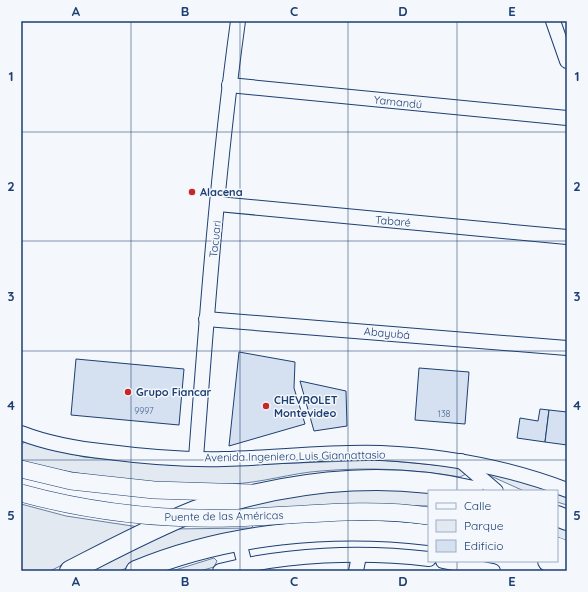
<svg xmlns="http://www.w3.org/2000/svg" width="588" height="592" font-family="Quicksand,sans-serif">
	<rect width="100%" height="100%" fill="#f4f7fb"/>
	<g fill="#e3e9f0" stroke="#687fa3">
		<path d="M28,441L84,457L170,465H239L380,460L457,467L466,474L460,477C414,469 367,467 321,471C291,473 262,483 231,484C163,487 87,477 21,462V444Z"/>
		<path d="M484,473L500,475L554,491H524Z"/>
		<path d="M384,487L429,491V506L365,504L263,510L225,508L276,496Z"/>
		<path d="M557,492L567,497V505L557,502Z"/>
		<path d="M21,504L66,516L139,527L50,571H21Z"/>
		<path d="M327,521V523L155,557L119,571H86L169,529L251,528L254,525Z"/>
		<path d="M557,524L567,528V542L557,538Z"/>
		<path d="M214,558L217,561L214,567L200,571H172Z"/>
	</g>
	<g fill="#d5e0f0" stroke="#1d3f73">
		<path d="M239,352L295,362L294,388L305,424L229,446Z"/>
		<path d="M76,359L184,369L179,425L71,415Z"/>
		<path d="M419,368L469,372L465,424L415,420Z"/>
		<path d="M300,381L346,391L347,426L314,431Z"/>
		<path d="M540,409L549,410L545,442L517,438L520,418L538,421Z"/>
		<path d="M549,410L567,412V445L545,442Z"/>
	</g>
	<g fill="none" stroke-linecap="round" stroke-linejoin="round">
		<g stroke="#1d3f73" stroke-width="16">
			<g id="minor">
				<path d="M553,21L567,61"/>
				<path d="M229,85L567,118"/>
				<path d="M218,204L567,237"/>
				<path d="M206,319L567,348"/>
				<path d="M21,433C49,444 79,449 109,452C147,457 186,460 224,459C276,458 329,451 381,453C446,456 507,467 567,490"/>
				<path d="M196,458C207,312 218,166 238,21"/>
				<path d="M461,461L496,491"/>
				<path d="M239,542L245,565"/>
				<path d="M443,561L493,571"/>
				<path d="M220,571C287,554 361,551 429,559"/>
				<path d="M356,571L359,556"/>
			</g>
		</g>
		<g stroke="#1d3f73" stroke-width="18">
			<g id="major">
				<path d="M21,469L71,481L154,490L251,493"/>
				<path d="M557,546L567,550"/>
			</g>
		</g>
		<g stroke="#1d3f73" stroke-width="22">
			<g id="highway">
				<path d="M557,516L567,520"/>
				<path d="M548,561L567,569"/>
				<path d="M70,571C111,550 152,528 195,511C207,507 219,504 230,501C308,479 395,472 473,491"/>
				<path d="M136,571C227,533 332,524 429,535"/>
			</g>
		</g>
		<use href="#minor" stroke="#f4f7fb" stroke-width="14"/>
		<use href="#major" stroke="#f4f7fb" stroke-width="17"/>
		<use href="#highway" stroke="#f4f7fb" stroke-width="20"/>
		<g stroke="#1d3f73" stroke-width="18" stroke-linecap="butt">
			<path id="major-bridge" d="M21,493C90,512 160,520 232,518C297,516 364,506 429,516"/>
		</g>
		<use href="#major-bridge" stroke="#f4f7fb" stroke-width="17"/>
	</g>
	<path fill="none" stroke="#1d3f73" stroke-width="1" stroke-opacity="0.55" d="M131,21V571M240,21V571M348,21V571M457,21V491M21,132H567M21,241H567M21,351H567M21,460H567M457,561V571"/>
	<g fill="#c62828" stroke="#f4f7fb" stroke-width="1.5">
		<circle cx="192" cy="192" r="4"/>
		<circle cx="128" cy="392" r="4"/>
		<circle cx="266" cy="406" r="4"/>
	</g>
	<g text-anchor="middle" stroke-width="3" stroke-linejoin="round" paint-order="stroke">
		<g font-size="9" fill="#4b6792">
			<text x="144" y="414">9997</text>
			<text x="444" y="417">138</text>
		</g>
		<g font-size="11" fill="#1d3f73" stroke="#f4f7fb">
			<text transform="translate(398 102) rotate(6)" y="4">Yamandú</text>
			<text transform="translate(393 221) rotate(5)" y="4">Tabaré</text>
			<text transform="translate(215 239) rotate(-84)" y="4">Tacuari</text>
			<text transform="translate(387 333) rotate(5)" y="4">Abayubá</text>
			<text transform="translate(295 456) rotate(-1)" y="4">Avenida Ingeniero Luis Giannattasio</text>
			<text transform="translate(224 516) rotate(-1)" y="4">Puente de las Américas</text>
		</g>
		<g font-size="11" font-weight="bold" fill="#1d3f73" stroke="#f4f7fb" text-anchor="start">
			<text x="200" y="196">Alacena</text>
			<text x="136" y="396">Grupo Fiancar</text>
			<text x="274" y="404">CHEVROLET<tspan x="274" dy="13">Montevideo</tspan></text>
		</g>
	</g>
	<rect width="588" height="592" fill="none" stroke="#f4f7fb" stroke-width="44"/>
	<rect x="428" y="490" width="130" height="72" fill="#f4f7fb" stroke="#9eadc5"/>
	<rect x="436" y="503" width="20" height="6" fill="#f4f7fb" stroke="#9eadc5"/>
	<text x="464" y="510" font-size="12" fill="#1d3f73">Calle</text>
	<rect x="436" y="520" width="20" height="12" fill="#e3e9f0" stroke="#9eadc5"/>
	<text x="464" y="530" font-size="12" fill="#1d3f73">Parque</text>
	<rect x="436" y="540" width="20" height="12" fill="#d5e0f0" stroke="#9eadc5"/>
	<text x="464" y="550" font-size="12" fill="#1d3f73">Edificio</text>
	<rect x="22" y="22" width="544" height="548" fill="none" stroke="#1d3f73" stroke-width="1.5"/>
	<g font-size="13" text-anchor="middle" font-weight="bold" fill="#1d3f73">
		<text x="76" y="16">A</text>
		<text x="185" y="16">B</text>
		<text x="294" y="16">C</text>
		<text x="403" y="16">D</text>
		<text x="512" y="16">E</text>
		<text x="11" y="81">1</text>
		<text x="577" y="81">1</text>
		<text x="11" y="191">2</text>
		<text x="577" y="191">2</text>
		<text x="11" y="301">3</text>
		<text x="577" y="301">3</text>
		<text x="11" y="410">4</text>
		<text x="577" y="410">4</text>
		<text x="11" y="520">5</text>
		<text x="577" y="520">5</text>
		<text x="76" y="586">A</text>
		<text x="185" y="586">B</text>
		<text x="294" y="586">C</text>
		<text x="403" y="586">D</text>
		<text x="512" y="586">E</text>
	</g>
</svg>
